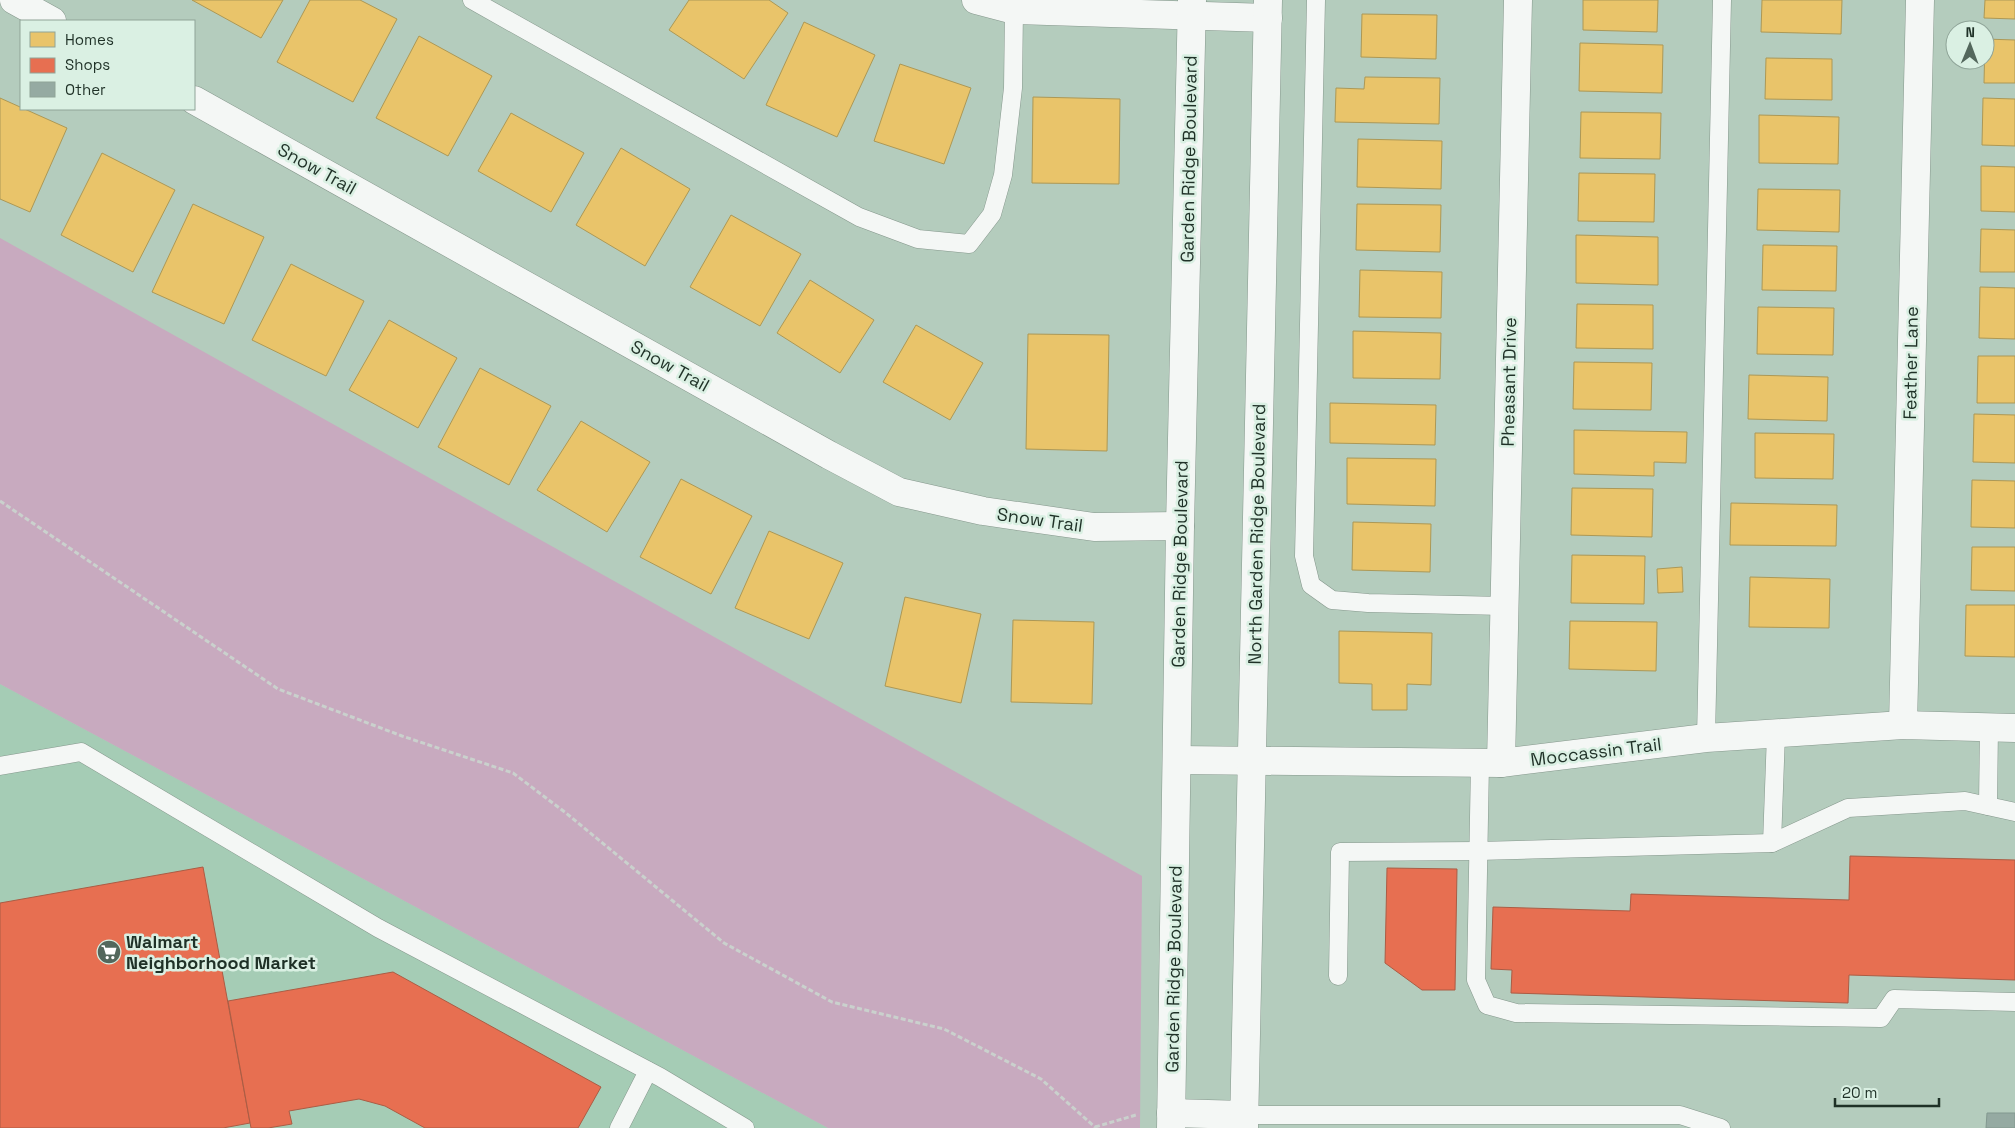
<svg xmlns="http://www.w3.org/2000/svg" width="2015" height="1128" font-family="'Space Grotesk',sans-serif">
	<rect width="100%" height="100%" fill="#b4ccbd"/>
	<path fill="#a5ccb5" d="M0,684L828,1128H0Z"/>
	<path fill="#c8aabf" d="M0,238L1142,876L1140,1128H828L0,684Z"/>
	<g fill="#e9c46a" stroke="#ac9856">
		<path d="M192,0H283L261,38Z"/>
		<path d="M310,0H360L397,19L353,102L277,62Z"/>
		<path d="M689,0H769L788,13L744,79L669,30Z"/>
		<path d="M1583,0H1658L1657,32L1583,30Z"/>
		<path d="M1762,0H1842L1841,34L1761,32Z"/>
		<path d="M1985,0H2015V19L1984,18Z"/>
		<path d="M1362,14L1437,15L1436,59L1361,57Z"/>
		<path d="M804,22L875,55L837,137L766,105Z"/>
		<path d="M419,36L492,76L448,156L376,118Z"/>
		<path d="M1985,39L2015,40V83H1984Z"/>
		<path d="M1580,43L1663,45L1662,93L1579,91Z"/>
		<path d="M1766,58L1832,59V100L1765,99Z"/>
		<path d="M900,64L971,88L944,164L874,141Z"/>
		<path d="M1365,77L1440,78L1439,124L1335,122L1336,88L1364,89Z"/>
		<path d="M1033,97L1120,99L1119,184L1032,183Z"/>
		<path d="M0,98L67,128L30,212L0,199Z"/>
		<path d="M1983,98L2015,99V146L1982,145Z"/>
		<path d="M1581,112L1661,113L1660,159L1580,158Z"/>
		<path d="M511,113L584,153L551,212L478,171Z"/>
		<path d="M1759,115L1839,117L1838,164L1759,163Z"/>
		<path d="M1358,139L1442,141L1441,189L1357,187Z"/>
		<path d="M621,148L690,189L645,266L576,225Z"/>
		<path d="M102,153L175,190L133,272L61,235Z"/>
		<path d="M1981,166L2015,167V212L1981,211Z"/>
		<path d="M1579,173L1655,174L1654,222L1578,221Z"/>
		<path d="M1758,189L1840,190L1839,232L1757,230Z"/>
		<path d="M193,204L264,237L224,324L152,292Z"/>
		<path d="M1357,204L1441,205L1440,252L1356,250Z"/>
		<path d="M731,215L801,254L760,326L690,287Z"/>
		<path d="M1981,229L2015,230V272H1980Z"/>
		<path d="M1576,235L1658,237V285L1576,283Z"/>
		<path d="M1763,245L1837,246L1836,291L1762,290Z"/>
		<path d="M291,264L364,301L326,376L252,340Z"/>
		<path d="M1360,270L1442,272L1441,318L1359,317Z"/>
		<path d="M810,280L874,320L840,373L777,333Z"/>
		<path d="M1980,287L2015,288V339L1979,338Z"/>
		<path d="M1577,304L1653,305V349L1576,348Z"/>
		<path d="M1758,307L1834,308L1833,355L1757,354Z"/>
		<path d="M389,320L457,358L418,428L349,390Z"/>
		<path d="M916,325L983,363L950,420L883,382Z"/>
		<path d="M1353,331L1441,333L1440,379L1353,378Z"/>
		<path d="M1028,334L1109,335L1107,451L1026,449Z"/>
		<path d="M1978,356H2015V403H1977Z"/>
		<path d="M1574,362L1652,363L1651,410L1573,409Z"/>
		<path d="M480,368L551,406L509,485L438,447Z"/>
		<path d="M1749,375L1828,377L1827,421L1748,419Z"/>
		<path d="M1330,403L1436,405L1435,445L1330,443Z"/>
		<path d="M1974,414L2015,415V463L1973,462Z"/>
		<path d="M581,421L650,462L607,532L537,490Z"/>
		<path d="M1574,430L1687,432L1686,463L1654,462V476L1574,474Z"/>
		<path d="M1755,433L1834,434L1833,479L1755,478Z"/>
		<path d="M1347,458L1436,459L1435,506L1347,504Z"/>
		<path d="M681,479L752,516L711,594L640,557Z"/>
		<path d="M1972,480L2015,481V528L1971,527Z"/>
		<path d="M1572,488L1653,489L1652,537L1571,535Z"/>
		<path d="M1731,503L1837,505L1836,546L1730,545Z"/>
		<path d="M1353,522L1431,524L1430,572L1352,570Z"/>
		<path d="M769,531L843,563L809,639L735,608Z"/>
		<path d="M1972,547H2015V591L1971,590Z"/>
		<path d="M1572,555L1645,556L1644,604L1571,603Z"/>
		<path d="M1682,567L1683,592L1658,593L1657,569Z"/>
		<path d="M1750,577L1830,579L1829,628L1749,627Z"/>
		<path d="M905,597L981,614L961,703L885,686Z"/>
		<path d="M1966,605H2015V657L1965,656Z"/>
		<path d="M1013,620L1094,622L1092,704L1011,702Z"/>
		<path d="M1570,621L1657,622L1656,671L1569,669Z"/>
		<path d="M1339,631L1432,633L1431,685L1407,684V710H1372V684L1339,683Z"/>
	</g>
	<g fill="#e76f51" stroke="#ab5c44">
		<path d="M1850,856L2015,860V980L1849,975L1848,1003L1511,993L1512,970L1491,969L1493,907L1630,911L1631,894L1849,900Z"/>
		<path d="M203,867L250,1123L223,1128H0V903Z"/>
		<path d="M1387,868L1457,869L1455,990H1422L1385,963Z"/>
		<path d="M393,972L601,1087L578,1128H425L385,1106L359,1099L289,1111L292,1124L268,1128H251L228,1001Z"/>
	</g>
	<path fill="#95aaa2" stroke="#82988f" d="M1987,1113H2015V1128H1986Z"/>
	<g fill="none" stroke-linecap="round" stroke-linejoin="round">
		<g stroke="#85978c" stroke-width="19">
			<g id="lane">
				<path d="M472,0L859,217L918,239L969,244L992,214L1003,175L1013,88L1014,10"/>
				<path d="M1316,0L1304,556L1311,585L1332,600L1368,603L1504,606"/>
				<path d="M1706,738L1722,0"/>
				<path d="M1480,763L1476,980L1487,1005L1516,1013L1881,1018L1894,999L2015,1002"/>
				<path d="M0,766L81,752L378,928L660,1077L745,1128"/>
				<path d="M1988,806L1989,727"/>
				<path d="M1772,843L1776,734"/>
				<path d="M1338,976L1340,852L1478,851L1772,843L1848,808L1965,801L2015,812"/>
				<path d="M1245,1115H1680L1721,1128"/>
				<path d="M619,1128L648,1071"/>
			</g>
		</g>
		<g stroke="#85978c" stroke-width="29">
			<g id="street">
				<path d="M14,0L52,21"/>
				<path d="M976,0L1014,10L1268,18"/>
				<path d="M194,100L829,455L899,492L983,511L1094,527L1180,526"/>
				<path d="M1903,725L1920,0"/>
				<path d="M1177,760L1501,763L1706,738L1903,725L2015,728"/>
				<path d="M1501,763L1518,0"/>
			</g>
		</g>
		<g stroke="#85978c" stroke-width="29">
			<g id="secondary">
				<path d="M1171,1113L1245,1115"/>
				<path d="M1171,1128L1180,526L1192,0"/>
				<path d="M1244,1128L1268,0"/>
			</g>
		</g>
		<g stroke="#cad1cd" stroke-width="3" stroke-dasharray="5 2.5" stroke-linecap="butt">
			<path d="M0,501L278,689L402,736L513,773L566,813L724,943L832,1002L944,1029L1041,1079L1096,1128"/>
			<path d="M1095,1127L1136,1115"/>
		</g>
		<use href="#lane" stroke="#f4f7f5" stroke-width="18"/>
		<use href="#street" stroke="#f4f7f5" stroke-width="28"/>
		<use href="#secondary" stroke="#f4f7f5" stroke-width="28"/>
	</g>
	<defs>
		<g id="supermarket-disc" transform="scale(1.25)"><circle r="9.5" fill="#53675c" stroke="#daf0e3"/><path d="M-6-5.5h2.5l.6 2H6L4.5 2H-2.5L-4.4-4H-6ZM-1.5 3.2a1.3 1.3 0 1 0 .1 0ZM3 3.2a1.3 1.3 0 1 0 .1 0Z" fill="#fff"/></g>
	</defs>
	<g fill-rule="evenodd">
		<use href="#supermarket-disc" x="109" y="952"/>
	</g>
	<g text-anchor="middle" stroke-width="5" stroke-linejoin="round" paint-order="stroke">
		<g font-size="18" fill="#1f3127" stroke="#daf0e3">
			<text transform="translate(1189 159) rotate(-89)" y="6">Garden Ridge Boulevard</text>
			<text transform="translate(317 169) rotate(29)" y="6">Snow Trail</text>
			<text transform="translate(1911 363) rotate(-89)" y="6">Feather Lane</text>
			<text transform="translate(670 366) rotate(29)" y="6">Snow Trail</text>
			<text transform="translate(1509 382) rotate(-89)" y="6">Pheasant Drive</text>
			<text transform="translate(1040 520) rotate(8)" y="6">Snow Trail</text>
			<text transform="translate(1257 534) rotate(-89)" y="6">North Garden Ridge Boulevard</text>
			<text transform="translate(1180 564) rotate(-89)" y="6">Garden Ridge Boulevard</text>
			<text transform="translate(1596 752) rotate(-7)" y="6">Moccassin Trail</text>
			<text transform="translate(1174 969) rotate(-89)" y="6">Garden Ridge Boulevard</text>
		</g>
		<g font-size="18" font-weight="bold" fill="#1f3127" stroke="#daf0e3" text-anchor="start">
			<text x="126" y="948">Walmart<tspan x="126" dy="21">Neighborhood Market</tspan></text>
		</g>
	</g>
	<rect x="20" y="20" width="175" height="90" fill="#daf0e3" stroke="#8fa498"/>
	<rect x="30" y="32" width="25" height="15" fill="#e9c46a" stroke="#8fa498"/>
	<text x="65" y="45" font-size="15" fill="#1f3127">Homes</text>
	<rect x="30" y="58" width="25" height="15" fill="#e76f51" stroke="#8fa498"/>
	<text x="65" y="70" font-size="15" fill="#1f3127">Shops</text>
	<rect x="30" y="82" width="25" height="15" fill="#95aaa2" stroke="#8fa498"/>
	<text x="65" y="95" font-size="15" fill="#1f3127">Other</text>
	<g transform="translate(1970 45) rotate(1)"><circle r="24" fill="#daf0e3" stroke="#8fa498"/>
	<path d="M0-4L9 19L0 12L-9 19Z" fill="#53675c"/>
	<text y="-8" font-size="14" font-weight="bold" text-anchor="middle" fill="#1f3127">N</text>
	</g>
	<path d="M1835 1098v8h104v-8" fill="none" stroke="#1f3127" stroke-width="2.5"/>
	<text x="1842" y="1098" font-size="15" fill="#1f3127" stroke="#daf0e3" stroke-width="4" paint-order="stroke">20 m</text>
</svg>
